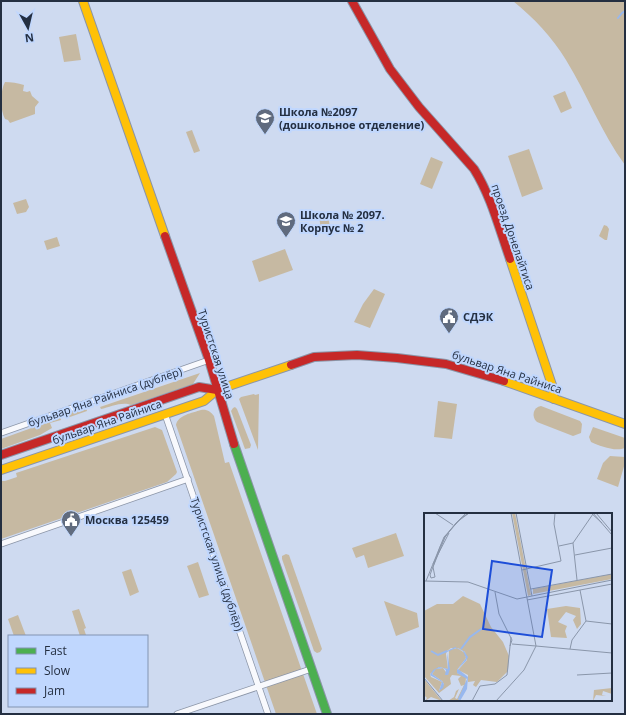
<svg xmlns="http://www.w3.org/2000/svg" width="626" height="715" font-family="'Open Sans',sans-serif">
	<rect width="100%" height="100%" fill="#cedaf0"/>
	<g fill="#c6b9a2">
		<path d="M513,1H625V165C601,132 587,94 566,60C552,37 534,18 513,1Z"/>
		<path d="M76,34L81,60L64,62L59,37Z"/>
		<path d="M5,82C11,82 18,83 24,85L23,91L27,92L30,91L32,96L39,102L35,107V114L10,123L8,120L5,119C0,110 0,91 5,82Z"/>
		<path d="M565,91L572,108L561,113L553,96Z"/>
		<path d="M192,130L200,151L194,153L186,132Z"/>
		<path d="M529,149L543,189L522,197L508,156Z"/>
		<path d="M431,157L443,162L432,189L420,184Z"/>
		<path d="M26,199L29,207L26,212L17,214L13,203Z"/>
		<path d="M328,215L330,228L321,230L319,216Z"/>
		<path d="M604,225L607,226L609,229L607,240H605L599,236Z"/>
		<path d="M57,237L60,246L47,250L44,241Z"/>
		<path d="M285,249L293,270L259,282L252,261Z"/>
		<path d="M374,289L385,294L370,328L354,322L363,304Z"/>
		<path d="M213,336L216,346L211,348L207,339Z"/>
		<path d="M200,373L193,384L131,405C123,401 110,407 101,409L100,407Z"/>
		<path d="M254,394L255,395L259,394L258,450L239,399L241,397Z"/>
		<path d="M438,401L457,404L452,439L434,437Z"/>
		<path d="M541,406L580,421L582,424L581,433L573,436L537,422C531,417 533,407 541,406Z"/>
		<path d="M86,407L87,411L67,418L65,414Z"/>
		<path d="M235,407L237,409L251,445L250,448L245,449L231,411L233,408Z"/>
		<path d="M201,410C207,409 211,412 214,416L225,463L229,462L317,714H276L176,425C178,415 192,413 201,410Z"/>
		<path d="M60,416L61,420L50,423L52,428L40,435L1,449V439L51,421V419Z"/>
		<path d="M155,427L162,430L177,472L176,474L167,482L1,539V481H5L17,477L16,473Z"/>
		<path d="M593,427L625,438V448C615,452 600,446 591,442L589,437Z"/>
		<path d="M610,456L625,457V463L618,487L597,479L603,463Z"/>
		<path d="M396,533L404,556L368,568L364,555L356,558L352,548Z"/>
		<path d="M286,554L289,555L322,649L320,652L317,653L314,651L282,559V556Z"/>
		<path d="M198,562L209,595L199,598L187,566Z"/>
		<path d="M131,569L139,592L130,596L122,572Z"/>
		<path d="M384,601L417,613L419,627L396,636Z"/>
		<path d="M79,609L86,628L84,629L86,635L80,636L72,611Z"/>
		<path d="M18,615L26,636H14L8,619Z"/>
	</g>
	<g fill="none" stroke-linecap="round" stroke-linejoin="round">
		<path stroke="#98b8ee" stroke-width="2" d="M618,18L622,13L625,11"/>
		<g stroke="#8b95a7" stroke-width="7">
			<g id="street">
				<path d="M165,414L268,714"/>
				<path d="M1,433L209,360"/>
				<path d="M1,544L188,479"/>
				<path d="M177,714L311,669"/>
			</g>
		</g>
		<g stroke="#8b95a7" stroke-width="10">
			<path id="fast" d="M234,444L327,714"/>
		</g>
		<g stroke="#8b95a7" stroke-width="10">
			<g id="slow">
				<path d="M83,1L165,236"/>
				<path d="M510,259L552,385L554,399"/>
				<path d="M504,381L625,424"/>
				<path d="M1,470L204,401L217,390L291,365"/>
			</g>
		</g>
		<g stroke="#8b95a7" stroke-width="10">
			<g id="jam">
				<path d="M352,1L390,69L419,107L474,169C491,196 499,228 510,259"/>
				<path d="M165,236L209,360L234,444"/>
				<path d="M291,365L314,357L357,355L397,358L446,364L504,381"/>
				<path d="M1,455L199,387L217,390"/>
			</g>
		</g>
		<use href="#street" stroke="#f8f9fd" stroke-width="5.5"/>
		<use href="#fast" stroke="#4caf50" stroke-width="8"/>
		<use href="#slow" stroke="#ffc107" stroke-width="8"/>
		<use href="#jam" stroke="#c62828" stroke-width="8"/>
	</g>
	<defs>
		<g id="school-pin" transform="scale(1)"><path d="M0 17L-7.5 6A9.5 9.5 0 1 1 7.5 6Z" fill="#606b7e" stroke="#c0d7fe"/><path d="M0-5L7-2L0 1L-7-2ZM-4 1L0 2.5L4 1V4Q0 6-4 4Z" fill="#fff"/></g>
		<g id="civic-pin" transform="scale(1)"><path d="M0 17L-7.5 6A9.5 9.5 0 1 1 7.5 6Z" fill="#606b7e" stroke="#c0d7fe"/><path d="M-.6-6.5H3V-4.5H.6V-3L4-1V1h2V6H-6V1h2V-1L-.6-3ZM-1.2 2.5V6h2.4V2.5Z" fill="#fff"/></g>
	</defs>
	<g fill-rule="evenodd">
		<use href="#school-pin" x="265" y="118"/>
		<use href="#school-pin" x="286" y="221"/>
		<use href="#civic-pin" x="449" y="317"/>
		<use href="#civic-pin" x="71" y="520"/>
	</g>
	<g text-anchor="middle" stroke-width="4" stroke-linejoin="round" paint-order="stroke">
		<g font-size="11" font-weight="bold" fill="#242f41" stroke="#c0d7fe" text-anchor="start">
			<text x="279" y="116">Школа №2097<tspan x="279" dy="13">(дошкольное отделение)</tspan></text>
			<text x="300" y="219">Школа № 2097.<tspan x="300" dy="13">Корпус № 2</tspan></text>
			<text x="463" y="321">СДЭК</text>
			<text x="85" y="524">Москва 125459</text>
		</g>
		<g font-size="11" fill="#242f41" stroke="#c0d7fe">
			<text transform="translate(513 237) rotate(71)" y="4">проезд Донелайтиса</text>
			<text transform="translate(216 354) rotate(72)" y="4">Туристская улица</text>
			<text transform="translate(507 372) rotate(18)" y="4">бульвар Яна Райниса</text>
			<text transform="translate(105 397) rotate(-19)" y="4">бульвар Яна Райниса (дублёр)</text>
			<text transform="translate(107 422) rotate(-19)" y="4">бульвар Яна Райниса</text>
			<text transform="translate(217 564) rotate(71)" y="4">Туристская улица (дублёр)</text>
		</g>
	</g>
	<g transform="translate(424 513)">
		<rect width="188" height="188" fill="#cedaf0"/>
		<path d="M88,0H91L107,82L104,83ZM188,61V66L109,81V76ZM39,83L56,91L67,114L79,129L85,143L84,158L73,169L57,167L52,174L49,172L51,168L44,169V162L34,157L43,147L41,139L34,135H27L23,138L22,141L24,156L15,154L6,161L7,164L18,169L15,178L20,171L18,168L8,161L12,156L19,155L24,162L25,137L33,135L41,140L42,145L33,157V160L42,164L41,176L34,188H24L30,184L32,178L35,176L31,185L33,186L40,172L37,173L34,166L37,163L28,162L26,165L27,171L15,180L0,163V98L13,91H29ZM142,93L156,95L157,111L153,116L149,107L152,103L142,99L134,109L143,113L141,118L143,125L127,124L123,96ZM0,166L18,188L7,184L1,188L3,185L0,182ZM188,175V181L179,178L178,182L182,183L172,182L169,188L170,177Z" fill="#c6b9a2"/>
		<path d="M31,134L40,138L44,144L42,148L34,156L44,164L43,176L36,188L34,186L43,166L33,160V157L42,145L39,138L32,135L23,139L26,156L24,162H21L22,157L19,155L12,156L8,161L18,168L20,171L19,175L15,178L18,169L6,162L9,157L15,154L24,156L23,138Z" fill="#98b8ee"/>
		<path fill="none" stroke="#98b8ee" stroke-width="2" d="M37,136L46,124L60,114M7,138L14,142L23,138"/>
		<path fill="none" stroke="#8a96aa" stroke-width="1" d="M11,0L29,12M45,0L37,5L33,9L27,16L21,24L16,34L6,62L7,65L11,64L9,54L21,24L33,9L45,0M92,0L108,83M167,0L178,10M169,0L188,22M172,0L188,19M135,33L149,30M151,42L188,35M9,51L25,20M98,57L137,48L130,11L131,0M153,67L149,30L169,1M0,68L44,69L93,86L188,67M2,68L20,24L42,0M107,76L188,61M71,79L75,101L88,127L86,133M103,87L188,71M162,108L188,111M88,131L112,133M112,133L188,140M146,136L148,127L162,108L156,77M153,162L188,160M0,165L19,188M48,188L56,173L71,171L83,162L87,124M72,188L100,157L112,133L87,0"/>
		<path fill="#1d4ed8" fill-opacity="0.15" stroke="#1d4ed8" stroke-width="2" d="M68,48L128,57L118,124L59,116Z"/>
		<rect width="188" height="188" fill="none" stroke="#242f41" stroke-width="2"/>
	</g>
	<rect width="626" height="715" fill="none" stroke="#242f41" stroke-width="4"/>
	<rect x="8" y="635" width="140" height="72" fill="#c0d7fe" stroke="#8294b2"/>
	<rect x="16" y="648" width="20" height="6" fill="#4caf50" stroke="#8294b2"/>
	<text x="44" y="655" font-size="12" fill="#242f41">Fast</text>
	<rect x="16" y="668" width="20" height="6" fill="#ffc107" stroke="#8294b2"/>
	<text x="44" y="675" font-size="12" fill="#242f41">Slow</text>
	<rect x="16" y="688" width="20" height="6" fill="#c62828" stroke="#8294b2"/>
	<text x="44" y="695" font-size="12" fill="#242f41">Jam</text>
	<g transform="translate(28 28) rotate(172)" stroke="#c0d7fe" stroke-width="3" paint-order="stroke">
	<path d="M0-3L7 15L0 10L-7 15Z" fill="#242f41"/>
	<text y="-6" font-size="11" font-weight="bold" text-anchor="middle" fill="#242f41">N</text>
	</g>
</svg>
